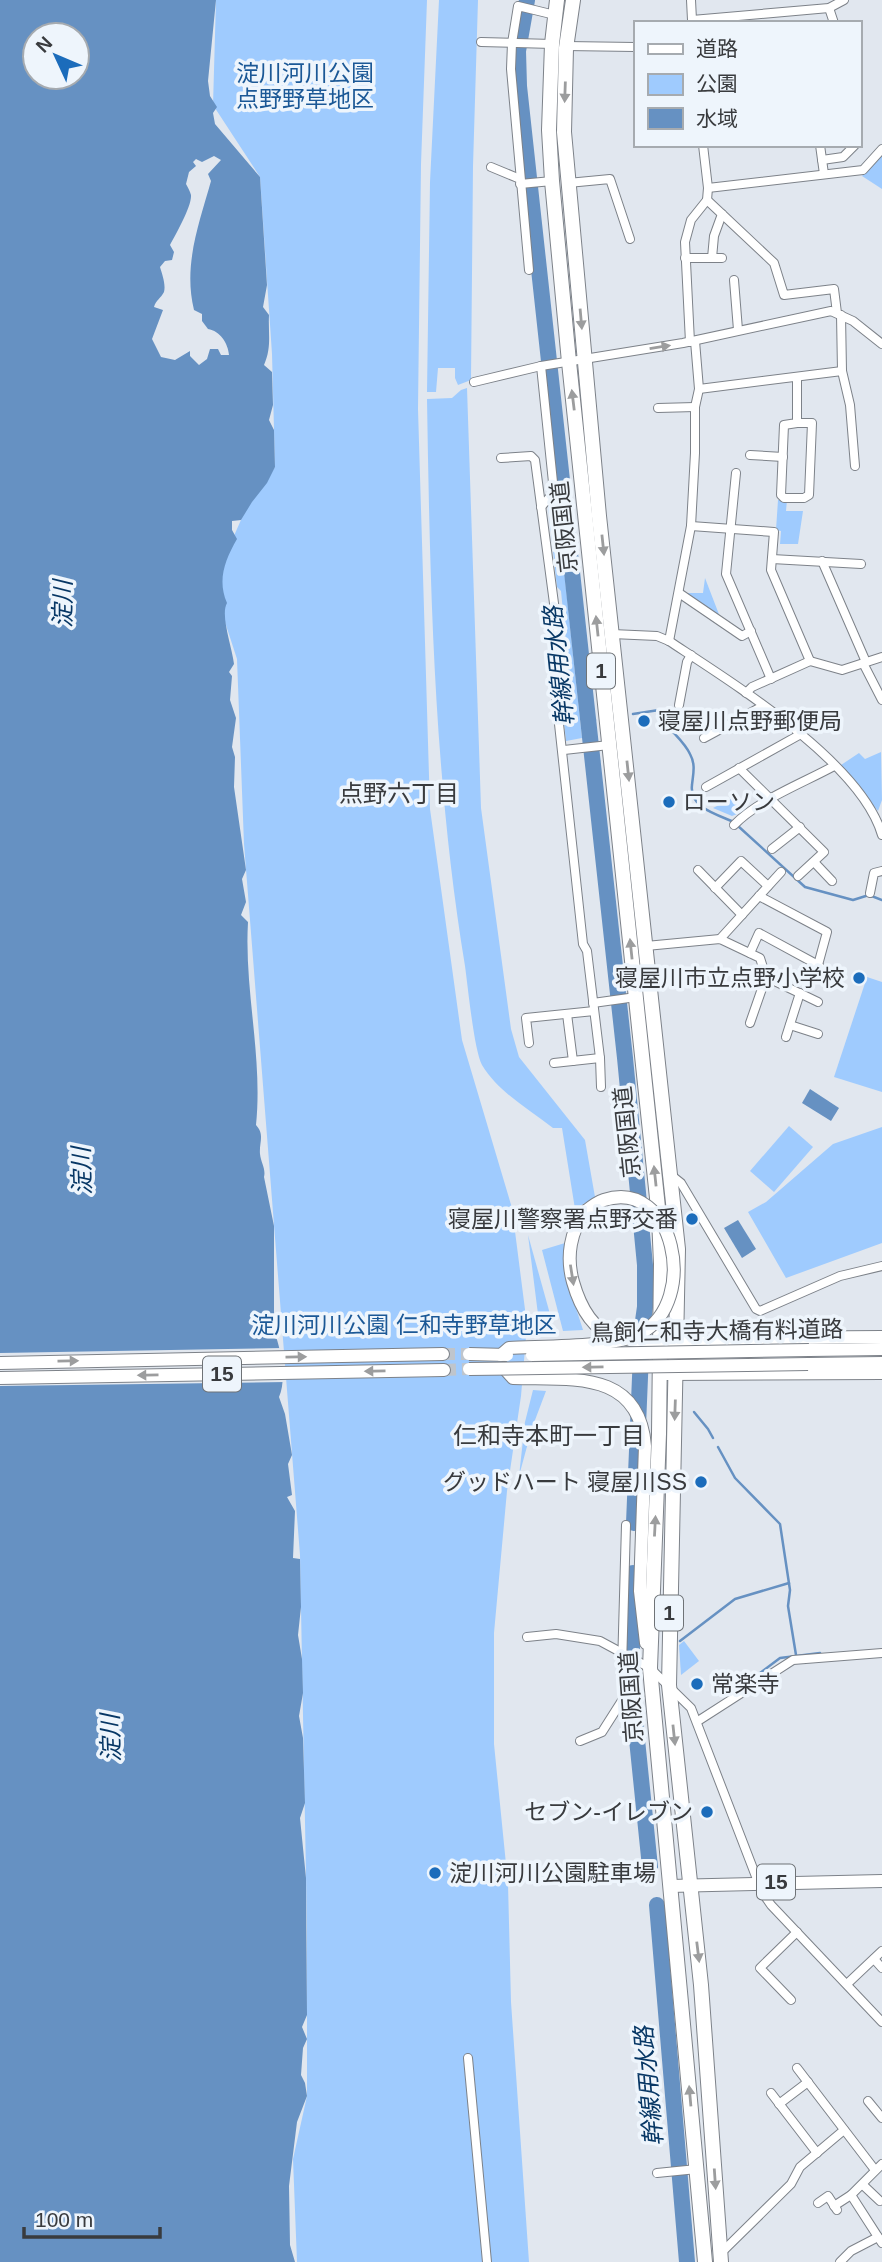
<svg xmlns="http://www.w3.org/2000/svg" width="882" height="2262" font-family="Arial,'Noto Sans JP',sans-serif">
	<rect width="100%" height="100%" fill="#e1e7ef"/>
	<g fill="#9fcbfe">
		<path d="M216,0H427L421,164L418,409L430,809L462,1040L512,1208L527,1325L521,1396L507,1491L494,1633V1744L508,1884L511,2002L529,2262H297L293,2159L307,2096V1929L300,1555L244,844L237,659L224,619L219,570L244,513L275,467L272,354L260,177L213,105Z"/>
		<path d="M439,0H478L473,166L471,380L458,385L455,378V368H438L436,392H427L430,182Z"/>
		<path d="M882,155V189L862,176Z"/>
		<path d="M467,388L481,808L511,1029L519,1057L585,1140L595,1197L575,1209L562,1128H553C529,1109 499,1093 482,1065C474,1050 468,987 465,966C434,778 430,588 427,399L452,398L461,390Z"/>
		<path d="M778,500H787L786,511H803L798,544H780L781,531L776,530Z"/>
		<path d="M557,505L582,738L566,741L558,666L567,652L561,591L557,587L548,506Z"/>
		<path d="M705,578L720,617L687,593H703Z"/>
		<path d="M881,752L882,800L878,811L841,765L859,753L865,759Z"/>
		<path d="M733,798L747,810L732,816L713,808Z"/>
		<path d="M867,977L882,982V1092L834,1077Z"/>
		<path d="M789,1126L813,1147L774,1192L750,1171Z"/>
		<path d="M882,1127V1243L786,1278L748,1212L766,1202L833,1144Z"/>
		<path d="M528,1235L555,1332L540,1330Z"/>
		<path d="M565,1243L566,1277L583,1330L563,1331L542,1250Z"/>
		<path d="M533,1390L546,1391L532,1428L519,1476L525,1422Z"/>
		<path d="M684,1641L699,1661L681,1675L679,1645Z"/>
	</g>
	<g fill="#6691c2" fill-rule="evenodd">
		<path d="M0,0H216L208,81L210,96L217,107L213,113L215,124L260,177L267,285L263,307L269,315C268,333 272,347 264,365L272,372L273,405L269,420L274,430L275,467L267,483L252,502L241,520L232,521V530L237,539C225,560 217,580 227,603C220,615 232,647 234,664L229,672L232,676L230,700L236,718L232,747L235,757L234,787L246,870L242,879L246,902L241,915L248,922C244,990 263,1057 256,1125C265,1135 259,1142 260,1154C261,1163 266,1169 264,1177L274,1226V1331C281,1349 287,1379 279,1397L285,1414L292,1455L288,1464L292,1495L287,1497L295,1511L293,1558L300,1559L301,1607L298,1635L302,1659L303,1693L299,1716L303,1738L305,1803L300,1818L306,1878L307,2015L302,2027L307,2039L303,2048L301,2075L305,2083L307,2096L297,2122L289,2186L290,2245L295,2262H0ZM35,35H77V77H35ZM214,156L221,160L208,174L211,181C199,224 183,265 194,310L202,314V321L208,329C220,331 228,343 229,355H221L218,349H210L207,359L199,365L190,356V351L175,360L161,357L152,339L163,310L154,307C156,300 161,298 164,292C166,284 162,274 160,267L165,261L172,260L174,252L170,245C176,234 192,206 191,195C190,191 188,188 186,184L189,172L196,166L193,162L196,159L202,162Z"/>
		<path d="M810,1089L839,1108L831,1121L802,1103Z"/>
		<path d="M738,1220L756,1249L742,1258L724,1228Z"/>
	</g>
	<path fill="#e1e7ef" d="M283,1348L286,1382L0,1386V1353Z"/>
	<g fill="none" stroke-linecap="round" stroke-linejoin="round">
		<g stroke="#6691c2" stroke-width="2.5">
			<path d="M633,714L659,710C664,728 682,737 690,754C696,765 693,774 692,785C689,808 718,815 734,822"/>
			<path d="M587,721L595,720"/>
			<path d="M591,758L599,761"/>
			<path d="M738,826L805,887L853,900L869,895L882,900"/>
			<path d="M694,1412L708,1429L713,1438"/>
			<path d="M718,1447L735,1478L780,1524L790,1590L788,1606L796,1655"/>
			<path d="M680,1641L735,1599L789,1583"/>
			<path d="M760,1673L780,1658L820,1653"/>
		</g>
		<g stroke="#6691c2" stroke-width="16">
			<path d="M527,0L518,51L519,86L625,1058L645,1265V1307L642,1328"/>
			<path d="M634,1523L641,1353"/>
			<path d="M632,1649L633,1573"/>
			<path d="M628,1676L635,1720L650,1867"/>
			<path d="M657,1905L687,2262"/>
		</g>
		<g stroke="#bfc5cc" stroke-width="12" stroke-dasharray="12 6" stroke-linecap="butt">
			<path d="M443,1354H469"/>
			<path d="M444,1370L469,1369"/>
		</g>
		<g stroke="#7d8289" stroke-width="10">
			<g id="street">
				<path d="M691,0L692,20"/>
				<path d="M829,8L834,23"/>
				<path d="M692,23V20L829,8L844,0"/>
				<path d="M481,42L552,44"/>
				<path d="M566,46L635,47"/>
				<path d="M820,145L824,174"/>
				<path d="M822,160L843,157L855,145"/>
				<path d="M491,167L520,179"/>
				<path d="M568,183L610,179L630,239"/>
				<path d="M520,184L552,181"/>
				<path d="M708,188L863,170L882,149"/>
				<path d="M707,200L774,263L784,295L834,289L837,313"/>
				<path d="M685,258H722"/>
				<path d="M712,258L714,236L722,214"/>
				<path d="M529,270L511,69L512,43L518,6L555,15"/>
				<path d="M734,280L738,330"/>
				<path d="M841,315L842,371L850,405L855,466"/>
				<path d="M690,342L685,242L691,220L707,200L708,188L703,145"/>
				<path d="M541,366L554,492L541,507"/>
				<path d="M797,377V423H812L809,495L804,498H784L781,495L784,425L797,423"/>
				<path d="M474,382L541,366L683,343L831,311L853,321L882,344"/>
				<path d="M699,389L842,371"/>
				<path d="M658,408L695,407"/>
				<path d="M750,455L783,457"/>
				<path d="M501,458L531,456L535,460L561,656L553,669L583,944L587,951L600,1058L601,1087"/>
				<path d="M736,473L726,574L771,679"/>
				<path d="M691,526L774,532L771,570L810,661L752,687L746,693"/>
				<path d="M772,559L861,564"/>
				<path d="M822,561L866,662"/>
				<path d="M679,593L742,636L751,631"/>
				<path d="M612,634L657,636L669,641C731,682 861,762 882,835"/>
				<path d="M669,641L691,526L695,453V407L699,389L695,341"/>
				<path d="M810,661L842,670L882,657"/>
				<path d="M863,663L882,700"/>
				<path d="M679,705L687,662L691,655"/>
				<path d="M704,738L763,706"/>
				<path d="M564,750L609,745"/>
				<path d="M739,768L824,852L798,876"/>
				<path d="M706,787L801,734"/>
				<path d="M734,825C758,800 803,783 834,766"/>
				<path d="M772,849L800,827"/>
				<path d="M814,862L832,881"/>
				<path d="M698,870L742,915"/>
				<path d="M715,888L741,861L768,886"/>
				<path d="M870,893L874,873L882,871"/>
				<path d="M759,896L827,932L818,965"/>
				<path d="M720,939L781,872"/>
				<path d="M646,946L720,939L760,958L766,977L750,1023"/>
				<path d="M750,953L759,933L818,965L824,971"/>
				<path d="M766,977L818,1002"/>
				<path d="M593,1003L636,997"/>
				<path d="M567,1014L573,1061"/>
				<path d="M790,1025L818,1034"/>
				<path d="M786,1037L800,993"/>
				<path d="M529,1043L526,1018L594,1011"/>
				<path d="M554,1063L600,1058"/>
				<path d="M671,1175L681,1183L756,1309L760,1311L840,1276L882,1266"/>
				<path d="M527,1637L556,1634L600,1641L650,1668L691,1708L762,1892L771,1905L882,2022"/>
				<path d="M698,1721L793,1660L882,1653"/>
				<path d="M580,1741L602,1732L623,1699L622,1667L626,1525"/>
				<path d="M874,1959L882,1968"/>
				<path d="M847,1984L882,1951"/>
				<path d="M791,2000L760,1968L797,1932"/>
				<path d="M468,2058L487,2262"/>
				<path d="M797,2068L875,2170"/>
				<path d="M771,2093L817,2153"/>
				<path d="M868,2101L882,2118"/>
				<path d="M779,2104L808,2082"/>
				<path d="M882,2164L851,2195L882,2243"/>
				<path d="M657,2173L697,2169"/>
				<path d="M863,2185L880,2201"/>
				<path d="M818,2203L828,2196L837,2210"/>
				<path d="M834,2206L851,2195"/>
				<path d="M721,2253L791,2184L800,2167L844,2130"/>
				<path d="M840,2262L851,2251L878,2237"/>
			</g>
		</g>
		<g stroke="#7d8289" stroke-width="14">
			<g id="primary">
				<path d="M586,1211C570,1231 566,1257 573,1282C579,1303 591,1328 613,1336C648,1348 720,1341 758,1339C800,1338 841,1337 882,1337"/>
				<path d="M809,1350L882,1349"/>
				<path d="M0,1363L443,1354"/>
				<path d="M808,1364L882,1363"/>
				<path d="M504,1368L513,1378C570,1380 639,1369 645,1446L640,1591L646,1643"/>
				<path d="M665,1374L882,1373"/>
				<path d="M0,1378L444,1370"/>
				<path d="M670,1886L882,1881"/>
			</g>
		</g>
		<g stroke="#7d8289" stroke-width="16">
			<g id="highway">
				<path d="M557,0L552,44L549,130L552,181L569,362L659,1217L661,1264L659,1434L650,1668L705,2262"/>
				<path d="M573,0L566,48L564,132L599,516L678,1249L669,1685L701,1985L721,2262"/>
			</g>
		</g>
		<use href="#street" stroke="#fff" stroke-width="8"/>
		<use href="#primary" stroke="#fff" stroke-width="12"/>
		<use href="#highway" stroke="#fff" stroke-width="14"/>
		<g stroke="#7d8289" stroke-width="14" stroke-linecap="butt">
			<g id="primary-bridge">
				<path d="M469,1354L507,1355"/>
				<path d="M501,1355L509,1348C541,1346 615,1348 641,1333C700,1301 674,1177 604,1200C598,1202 591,1207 586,1211"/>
				<path d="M532,1355L809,1350"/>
				<path d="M469,1369L808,1364"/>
			</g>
		</g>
		<use href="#primary-bridge" stroke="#fff" stroke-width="12"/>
	</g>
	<defs><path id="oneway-solid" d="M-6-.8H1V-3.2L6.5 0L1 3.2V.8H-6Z" transform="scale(1.75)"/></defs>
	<g fill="#9c9d9e">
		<use href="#oneway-solid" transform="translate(565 92) rotate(92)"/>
		<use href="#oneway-solid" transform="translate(581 319) rotate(85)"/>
		<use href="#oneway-solid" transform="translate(660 347) rotate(-9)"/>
		<use href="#oneway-solid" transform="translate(573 400) rotate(-97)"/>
		<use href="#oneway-solid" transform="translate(603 545) rotate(84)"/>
		<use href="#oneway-solid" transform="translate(597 626) rotate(-96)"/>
		<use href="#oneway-solid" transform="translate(628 771) rotate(84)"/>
		<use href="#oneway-solid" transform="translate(631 949) rotate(-96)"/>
		<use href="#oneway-solid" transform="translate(655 1176) rotate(-96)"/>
		<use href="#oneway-solid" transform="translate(572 1275) rotate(81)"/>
		<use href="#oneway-solid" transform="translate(296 1357) rotate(-1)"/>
		<use href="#oneway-solid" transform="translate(68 1361) rotate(-1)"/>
		<use href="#oneway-solid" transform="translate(593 1367) rotate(179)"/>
		<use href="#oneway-solid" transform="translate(375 1371) rotate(179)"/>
		<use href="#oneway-solid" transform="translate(148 1375) rotate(179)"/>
		<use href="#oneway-solid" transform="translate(675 1410) rotate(92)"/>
		<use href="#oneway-solid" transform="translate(655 1526) rotate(-87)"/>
		<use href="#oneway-solid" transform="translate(674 1735) rotate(84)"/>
		<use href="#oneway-solid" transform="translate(698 1952) rotate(83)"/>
		<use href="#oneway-solid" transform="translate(690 2096) rotate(-95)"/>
		<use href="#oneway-solid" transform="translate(715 2179) rotate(86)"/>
	</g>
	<g fill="#1b6cbb" stroke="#eef5fc" stroke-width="2.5">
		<circle cx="644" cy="721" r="7"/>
		<circle cx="669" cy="802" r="7"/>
		<circle cx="859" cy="978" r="7"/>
		<circle cx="692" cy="1219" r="7"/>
		<circle cx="701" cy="1482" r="7"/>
		<circle cx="697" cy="1684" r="7"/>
		<circle cx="707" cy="1812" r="7"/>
		<circle cx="435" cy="1873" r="7"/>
	</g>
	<g text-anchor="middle" stroke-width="7" stroke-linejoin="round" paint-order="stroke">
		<g fill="#eef5fc" stroke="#6f7377" stroke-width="2">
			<rect x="587" y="653.5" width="28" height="35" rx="5"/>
			<rect x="203" y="1356.5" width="38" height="35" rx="5"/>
			<rect x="655" y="1595.5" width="28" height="35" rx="5"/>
			<rect x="757" y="1864.5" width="38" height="35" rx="5"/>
		</g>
		<g font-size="21" font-weight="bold" fill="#393b3e">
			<text x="601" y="678">1</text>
			<text x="222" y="1381">15</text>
			<text x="669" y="1620">1</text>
			<text x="776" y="1889">15</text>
		</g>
		<g font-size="23" fill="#1b5896" stroke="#eef5fc">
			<text x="305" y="81">淀川河川公園<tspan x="305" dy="26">点野野草地区</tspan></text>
			<text x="404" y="1333">淀川河川公園 仁和寺野草地区</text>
		</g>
		<g font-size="23" fill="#393b3e" stroke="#eef5fc">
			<text transform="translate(564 527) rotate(-96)" y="8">京阪国道</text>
			<text transform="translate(627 1132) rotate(-96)" y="8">京阪国道</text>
			<text transform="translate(717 1331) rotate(-1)" y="8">鳥飼仁和寺大橋有料道路</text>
			<text transform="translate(631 1697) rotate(-94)" y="8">京阪国道</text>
		</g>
		<g font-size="23" fill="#393b3e" stroke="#eef5fc" text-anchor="start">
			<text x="658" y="729">寝屋川点野郵便局</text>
			<text x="683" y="810">ローソン</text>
			<text x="845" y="986" text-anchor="end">寝屋川市立点野小学校</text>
			<text x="678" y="1227" text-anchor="end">寝屋川警察署点野交番</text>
			<text x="687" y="1490" text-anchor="end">グッドハート 寝屋川SS</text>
			<text x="711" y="1692">常楽寺</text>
			<text x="693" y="1820" text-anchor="end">セブン-イレブン</text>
			<text x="449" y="1881">淀川河川公園駐車場</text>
		</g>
		<g font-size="24" font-style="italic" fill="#073765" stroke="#eef5fc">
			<text transform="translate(63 604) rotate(-90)" y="8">淀川</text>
			<text transform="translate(559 666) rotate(-96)" y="8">幹線用水路</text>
			<text transform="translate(82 1171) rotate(-92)" y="8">淀川</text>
			<text transform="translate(111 1738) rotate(-92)" y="8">淀川</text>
			<text transform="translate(649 2086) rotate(-95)" y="8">幹線用水路</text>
		</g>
		<g font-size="24" fill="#393b3e" stroke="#eef5fc">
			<text x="399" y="802">点野六丁目</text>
			<text x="549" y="1444">仁和寺本町一丁目</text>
		</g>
	</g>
	<rect x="634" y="21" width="228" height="126" fill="#eef5fc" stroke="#a6abb0" stroke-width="2"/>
	<rect x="648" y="44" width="35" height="10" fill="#ffffff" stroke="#a6abb0" stroke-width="2"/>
	<text x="696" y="56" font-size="21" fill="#393b3e">道路</text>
	<rect x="648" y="74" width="35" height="21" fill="#9fcbfe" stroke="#a6abb0" stroke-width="2"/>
	<text x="696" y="91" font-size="21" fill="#393b3e">公園</text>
	<rect x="648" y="108" width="35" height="21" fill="#6691c2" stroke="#a6abb0" stroke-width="2"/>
	<text x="696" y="126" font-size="21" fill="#393b3e">水域</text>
	<g transform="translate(56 56) rotate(314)"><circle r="33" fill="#eef5fc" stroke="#a6abb0" stroke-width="2"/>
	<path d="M0-5L12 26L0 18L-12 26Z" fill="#1b6cbb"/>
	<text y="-10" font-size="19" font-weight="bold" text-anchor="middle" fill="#393b3e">N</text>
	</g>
	<path d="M24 2227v10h136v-10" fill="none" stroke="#393b3e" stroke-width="3.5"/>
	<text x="35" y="2227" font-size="21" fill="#393b3e" stroke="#eef5fc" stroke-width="5" paint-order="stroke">100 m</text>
</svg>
